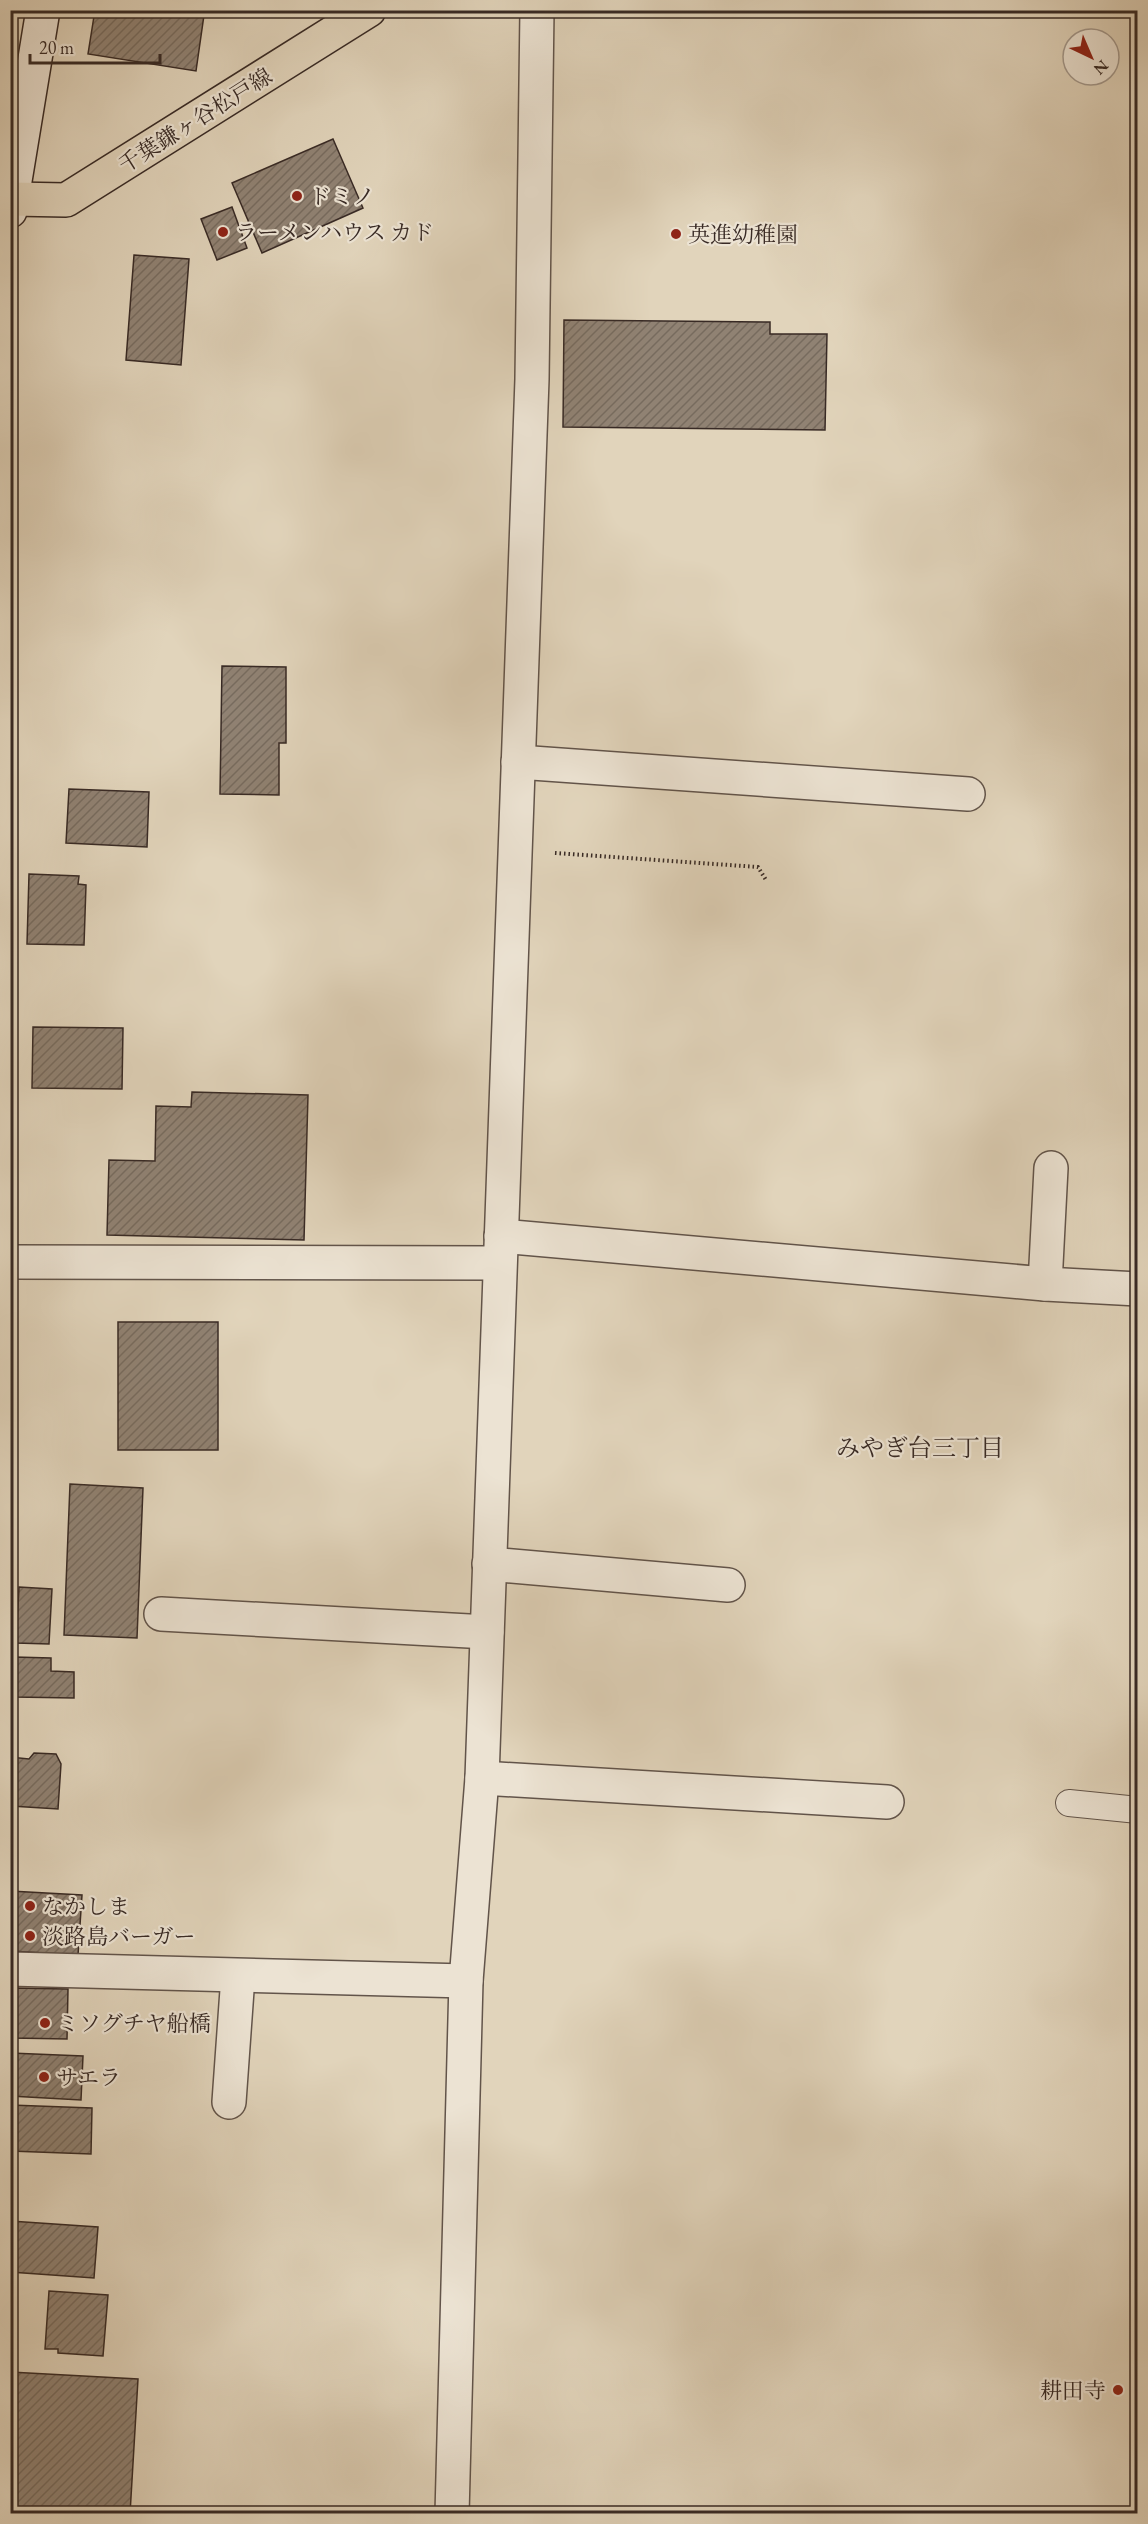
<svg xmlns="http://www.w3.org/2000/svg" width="1148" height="2524" font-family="'EB Garamond','Noto Serif JP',serif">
	<defs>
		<pattern id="building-hatch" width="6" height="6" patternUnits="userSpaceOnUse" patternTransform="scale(1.5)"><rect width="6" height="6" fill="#908273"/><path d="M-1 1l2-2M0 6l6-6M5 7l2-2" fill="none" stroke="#776b5e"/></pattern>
	</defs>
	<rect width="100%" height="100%" fill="#e1d4bb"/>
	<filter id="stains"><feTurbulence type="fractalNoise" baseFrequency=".00333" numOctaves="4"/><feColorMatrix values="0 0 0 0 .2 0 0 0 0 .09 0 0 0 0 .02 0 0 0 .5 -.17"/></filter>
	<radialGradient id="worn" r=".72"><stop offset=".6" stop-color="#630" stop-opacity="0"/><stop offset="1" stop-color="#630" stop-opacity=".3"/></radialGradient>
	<g fill="url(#building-hatch)" stroke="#382a25" stroke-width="1.5">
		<path d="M95,10H175L204,15L196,71L88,54Z"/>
		<path d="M333,139L363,208L262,253L232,183Z"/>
		<path d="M232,207L247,248L217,260L201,219Z"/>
		<path d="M134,255L189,259L181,365L126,360Z"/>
		<path d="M564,320L770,322V334H827L825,430L563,427Z"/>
		<path d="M222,666L286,667V743H279V795L220,794Z"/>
		<path d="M69,789L149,792L147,847L66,843Z"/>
		<path d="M29,874L79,876L78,884L86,885L84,945L27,944Z"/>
		<path d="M33,1027L123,1028L122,1089L32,1088Z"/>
		<path d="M192,1092L308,1095L304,1240L107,1235L109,1160L155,1161L156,1106L191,1107Z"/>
		<rect x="118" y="1322" width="100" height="128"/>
		<path d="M70,1484L143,1488L137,1638L64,1635Z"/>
		<path d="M19,1587L52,1589L49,1644L16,1643Z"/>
		<path d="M14,1657L51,1658V1671L74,1672V1698L14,1697Z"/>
		<path d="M34,1753L56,1754L61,1764L58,1809L11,1806L10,1757L29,1759Z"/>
		<path d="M10,1891L82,1895L78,1955L10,1951Z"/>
		<path d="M14,1988L68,1989L67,2039L12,2038Z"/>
		<path d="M10,2053L83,2056L81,2100L10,2096Z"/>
		<path d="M10,2105L92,2108L91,2154L10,2151Z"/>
		<path d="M10,2221L98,2227L94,2278L10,2272Z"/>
		<path d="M49,2291L108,2295L103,2356L58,2353V2349H45Z"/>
		<path d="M10,2372L138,2379L130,2514H10Z"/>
	</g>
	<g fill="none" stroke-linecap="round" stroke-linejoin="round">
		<g stroke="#62544a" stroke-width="28">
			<path id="service" d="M1069,1803L1138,1810"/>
		</g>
		<g stroke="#62544a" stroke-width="36">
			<g id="minor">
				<path d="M518,762L968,794"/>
				<path d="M501,1236L1045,1284L1138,1289"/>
				<path d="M10,1262L499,1263"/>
				<path d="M1045,1284L1051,1168"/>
				<path d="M489,1564L728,1585"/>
				<path d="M161,1614L487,1632"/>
				<path d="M482,1778L887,1802"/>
				<path d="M10,1969L466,1981"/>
				<path d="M229,2102L238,1976"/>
				<path d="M452,2514L466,1981L482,1778L532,379L537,10"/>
			</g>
		</g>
		<g stroke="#382a25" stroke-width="36">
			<path id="secondary" d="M10,211L43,10"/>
		</g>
		<g stroke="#382a25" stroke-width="36">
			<path id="primary" d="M12,199L66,200L369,10"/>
		</g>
		<path stroke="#382a25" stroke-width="4" stroke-dasharray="1.5 3" stroke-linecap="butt" d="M555,853L758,867L766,880"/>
		<use href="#service" stroke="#ece3d3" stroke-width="26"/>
		<use href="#minor" stroke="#ece3d3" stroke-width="33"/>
		<use href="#secondary" stroke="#ece3d3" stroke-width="33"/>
		<use href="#primary" stroke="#e1d4bb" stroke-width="33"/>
	</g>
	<g fill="#8f2418" stroke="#ece3d3" stroke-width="2">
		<circle cx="297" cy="196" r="6"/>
		<circle cx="223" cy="232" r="6"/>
		<circle cx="676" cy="234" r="6"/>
		<circle cx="30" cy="1906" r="6"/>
		<circle cx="30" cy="1936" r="6"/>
		<circle cx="45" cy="2023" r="6"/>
		<circle cx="44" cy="2077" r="6"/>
		<circle cx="1118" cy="2390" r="6"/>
	</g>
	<g text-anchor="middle" stroke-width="4.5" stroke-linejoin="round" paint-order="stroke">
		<g font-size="22" fill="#382a25" stroke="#ece3d3">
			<text transform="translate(195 120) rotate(-32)" y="8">千葉鎌ヶ谷松戸線</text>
		</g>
		<g font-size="22" fill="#382a25" stroke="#ece3d3" text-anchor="start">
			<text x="309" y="204">ドミノ</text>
			<text x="235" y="240">ラーメンハウス カド</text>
			<text x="688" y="242">英進幼稚園</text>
			<text x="42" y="1914">なかしま</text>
			<text x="42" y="1944">淡路島バーガー</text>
			<text x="57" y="2031">ミソグチヤ船橋</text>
			<text x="56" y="2085">サエラ</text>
			<text x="1106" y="2398" text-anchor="end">耕田寺</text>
		</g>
		<g font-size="24" fill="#382a25" stroke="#ece3d3">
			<text x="920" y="1456">みやぎ台三丁目</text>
		</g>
	</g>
	<rect width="1148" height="2524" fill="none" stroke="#e1d4bb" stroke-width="36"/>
	<rect x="12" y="12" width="1124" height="2500" fill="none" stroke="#382a25" stroke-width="3"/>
	<rect x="18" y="18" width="1112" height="2488" fill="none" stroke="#382a25" stroke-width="1.5"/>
	<g transform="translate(1091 57) rotate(136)"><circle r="28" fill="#ece3d3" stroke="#a4998d" stroke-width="1.5"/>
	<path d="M0-4.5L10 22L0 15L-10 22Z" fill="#8f2418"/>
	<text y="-9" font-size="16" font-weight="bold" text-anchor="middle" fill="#382a25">N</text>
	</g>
	<path d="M30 54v9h130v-9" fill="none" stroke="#382a25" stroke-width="3"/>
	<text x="39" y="54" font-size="18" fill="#382a25" stroke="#ece3d3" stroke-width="4.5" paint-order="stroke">20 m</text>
	<rect width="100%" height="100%" filter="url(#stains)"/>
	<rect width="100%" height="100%" fill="url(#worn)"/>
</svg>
